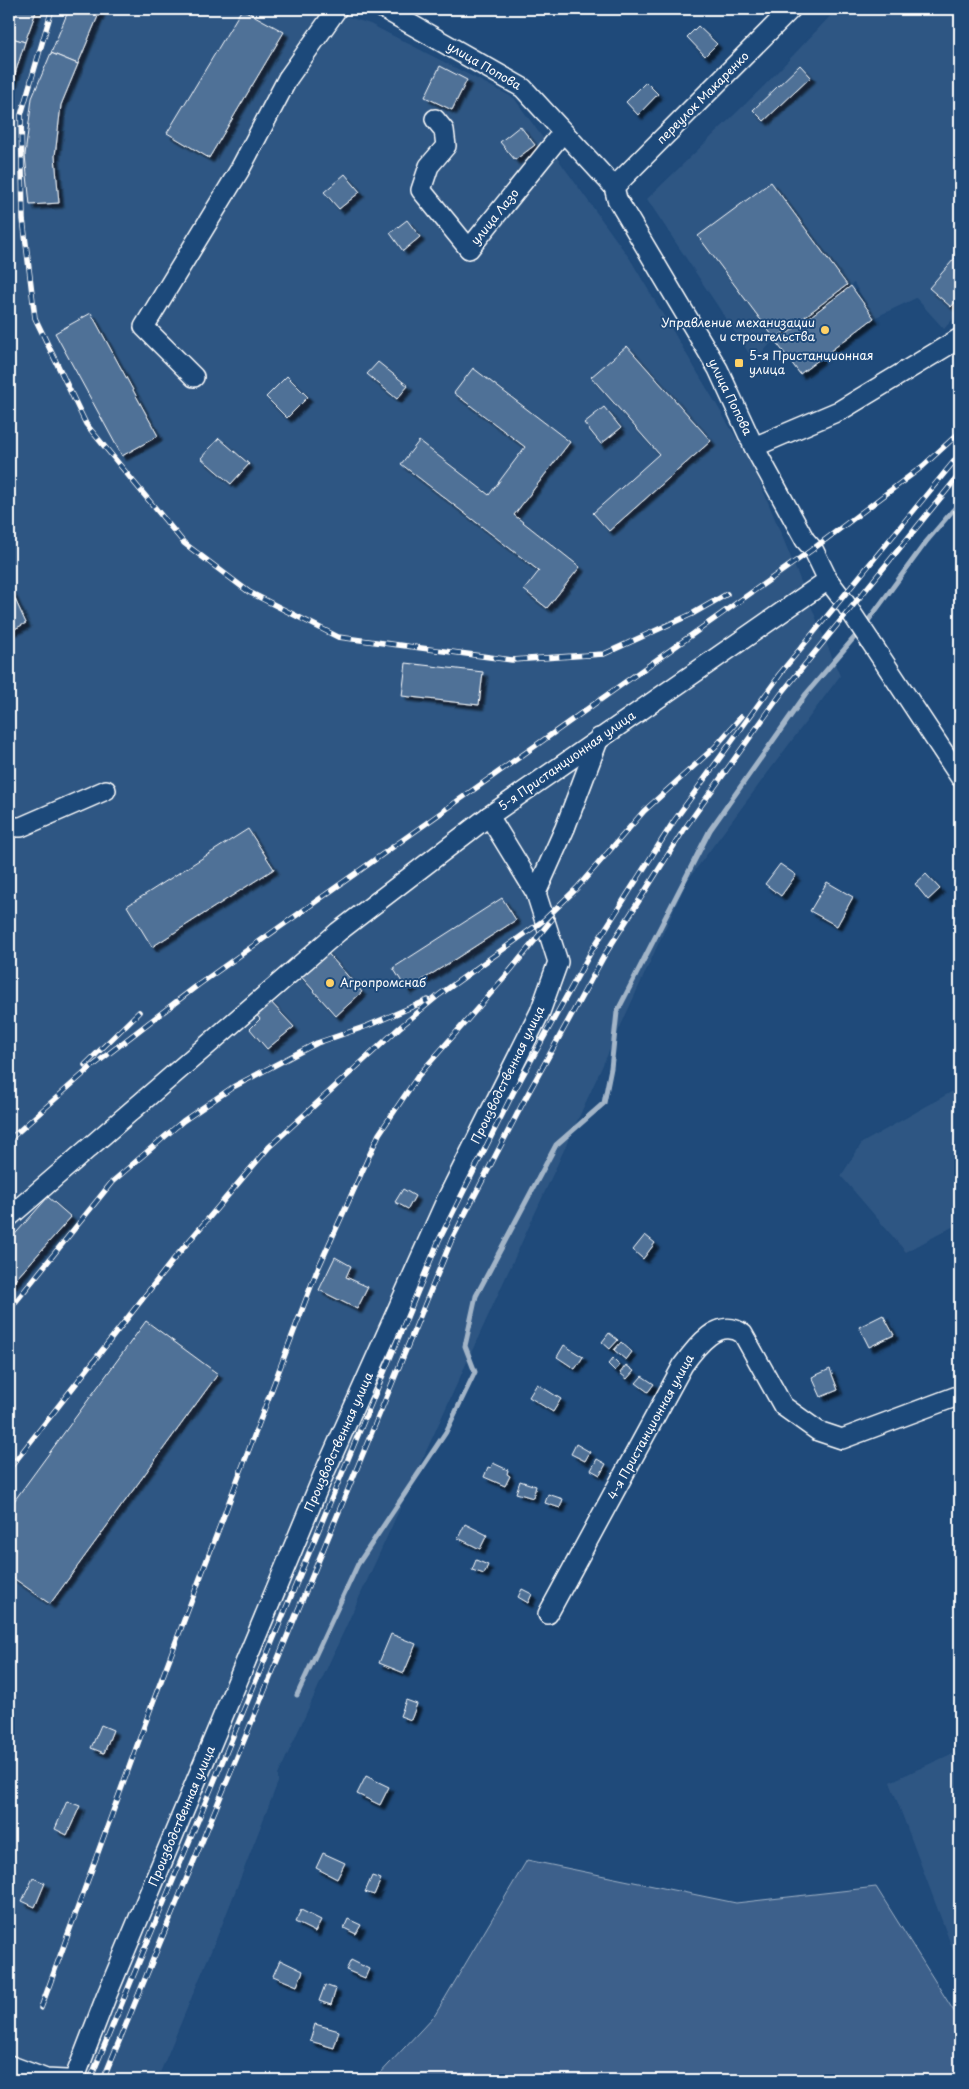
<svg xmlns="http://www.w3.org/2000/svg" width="969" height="2089" font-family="'Playpen Sans',sans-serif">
	<defs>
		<filter id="shadow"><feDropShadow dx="4.5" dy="4.5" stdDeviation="1" flood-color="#0009"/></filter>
	</defs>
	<rect width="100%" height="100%" fill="#1f4a7a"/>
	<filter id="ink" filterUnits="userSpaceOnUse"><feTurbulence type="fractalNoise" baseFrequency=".02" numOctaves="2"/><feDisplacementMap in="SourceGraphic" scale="10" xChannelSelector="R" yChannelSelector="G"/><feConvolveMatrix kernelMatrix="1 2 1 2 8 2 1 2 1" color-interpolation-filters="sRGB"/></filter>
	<g filter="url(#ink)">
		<g fill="#2e5683">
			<path d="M9,9H324L370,24L514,98L630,259L753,466L840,676L687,881L278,1775V1782L224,1920L157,2080H9Z"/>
			<path d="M837,9H960V311L944,329L916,298L874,318L854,283L775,339L754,361L647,199L764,86Z"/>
			<path d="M960,1087V1237L954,1226L906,1252L841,1176L862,1143Z"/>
			<path d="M960,1750V1969L890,1782Z"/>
		</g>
		<path fill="#3c618b" stroke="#9eb0c5" d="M527,1860L736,1903L876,1887L960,2021V2080H374L435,2015Z"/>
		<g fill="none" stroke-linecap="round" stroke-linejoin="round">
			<g stroke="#a3b5c8" stroke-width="5">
				<path d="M865,625L926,542L960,502"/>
				<path d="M297,1695L358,1564L446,1432L475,1372L465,1346L476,1296L556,1145L604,1103L611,1068L617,1012L710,830L806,694L859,632"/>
			</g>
		</g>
		<g fill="#507197" stroke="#fff" filter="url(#shadow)">
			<path d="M9,9H37L25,42L9,37Z"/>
			<path d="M69,9H101L78,64L51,53Z"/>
			<path d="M242,9L284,32L209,158L167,133Z"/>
			<path d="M698,26L717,44L705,56L687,37Z"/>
			<path d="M9,37L25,42L9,93Z"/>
			<path d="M51,53L78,64L61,105L55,156L59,203L30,205L25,155L32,98Z"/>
			<path d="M800,65L811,77L764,121L753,110Z"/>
			<path d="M440,66L467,80L452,110L425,97Z"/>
			<path d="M646,82L658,94L638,115L626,102Z"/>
			<path d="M520,126L535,145L515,160L500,142Z"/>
			<path d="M345,174L360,192L339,209L324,192Z"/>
			<path d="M771,182L847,285L775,339L698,236Z"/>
			<path d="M407,220L420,237L403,251L390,233Z"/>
			<path d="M960,252V297L951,307L929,288Z"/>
			<path d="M851,286L874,318L800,374L776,342Z"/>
			<path d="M91,313L158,436L122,456L55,333Z"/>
			<path d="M627,346L711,441L609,531L593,513L659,454L591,377Z"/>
			<path d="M378,362L408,386L397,399L367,374Z"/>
			<path d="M473,368L570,442L514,515L580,567L547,608L524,590L539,571L401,464L419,441L489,495L525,447L454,393Z"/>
			<path d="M287,376L308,397L287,418L266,397Z"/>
			<path d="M604,407L621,428L601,444L584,423Z"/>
			<path d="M219,438L249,464L231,484L201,458Z"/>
			<path d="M9,586L26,623L9,632Z"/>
			<path d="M406,663L483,672L479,705L402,696Z"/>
			<path d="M248,829L274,869L152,947L127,906Z"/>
			<path d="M780,864L796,875L781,896L765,884Z"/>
			<path d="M926,874L940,889L928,900L915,884Z"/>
			<path d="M827,882L853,897L837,926L810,911Z"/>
			<path d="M502,898L516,920L407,990L393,968Z"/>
			<path d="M324,949L362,992L336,1016L298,973Z"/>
			<path d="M269,1000L294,1027L267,1049L250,1029L260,1019L255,1013Z"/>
			<path d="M403,1189L415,1196L408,1209L395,1202Z"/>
			<path d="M48,1197L71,1217L9,1287V1241Z"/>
			<path d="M645,1235L655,1243L643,1259L633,1250Z"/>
			<path d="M335,1257L351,1266L346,1277L368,1287L357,1309L319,1290Z"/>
			<path d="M883,1315L894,1335L869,1347L859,1327Z"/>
			<path d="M146,1321L218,1374L50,1604L9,1575V1508Z"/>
			<path d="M609,1333L618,1340L610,1349L602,1342Z"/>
			<path d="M621,1342L632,1352L626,1360L614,1350Z"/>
			<path d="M564,1345L583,1357L575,1369L557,1357Z"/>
			<path d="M613,1358L620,1365L615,1371L608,1364Z"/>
			<path d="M626,1365L634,1371L627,1379L620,1373Z"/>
			<path d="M830,1369L838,1390L821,1397L812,1377Z"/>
			<path d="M642,1376L654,1384L648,1392L636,1383Z"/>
			<path d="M537,1384L561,1399L553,1412L529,1397Z"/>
			<path d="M576,1444L590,1452L585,1461L571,1454Z"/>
			<path d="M597,1459L606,1464L600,1475L591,1470Z"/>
			<path d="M493,1463L508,1470L507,1474L510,1476L505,1486L484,1477L488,1467L491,1468Z"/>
			<path d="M520,1481L536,1486L533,1498L516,1493Z"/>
			<path d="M548,1494L563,1499L560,1508L545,1503Z"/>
			<path d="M465,1524L487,1535L480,1549L458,1538Z"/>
			<path d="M476,1560L488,1565L484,1574L472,1570Z"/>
			<path d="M522,1589L532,1594L528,1603L518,1597Z"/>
			<path d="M391,1634L416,1644L404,1673L379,1663Z"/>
			<path d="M406,1700L417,1704L411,1720L400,1716Z"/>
			<path d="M101,1725L113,1730L104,1753L91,1748Z"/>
			<path d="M366,1776L389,1787L380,1805L357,1794Z"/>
			<path d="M67,1801L80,1806L67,1835L55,1829Z"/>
			<path d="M323,1853L345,1863L337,1879L316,1868Z"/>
			<path d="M372,1876L381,1879L374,1895L365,1892Z"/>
			<path d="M33,1878L45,1883L35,1907L22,1901Z"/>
			<path d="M301,1910L321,1920L315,1932L295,1922Z"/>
			<path d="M348,1919L361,1925L356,1934L344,1928Z"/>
			<path d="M280,1960L303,1971L297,1986L273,1976Z"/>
			<path d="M351,1960L369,1969L365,1978L346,1970Z"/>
			<path d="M325,1985L336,1989L331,2005L319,2001Z"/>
			<path d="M315,2024L339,2031L334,2048L310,2041Z"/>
		</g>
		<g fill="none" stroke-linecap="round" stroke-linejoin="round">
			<g stroke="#fff" stroke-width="22">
				<g id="minor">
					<path d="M384,9L523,88L614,187L617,199L718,369L754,447L805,540L813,549L828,580L841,597L960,777"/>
					<path d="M435,119L444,130L446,146L429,166L421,190L469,249L563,132"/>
					<path d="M614,187L791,9"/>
					<path d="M194,377L144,327L239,171L288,78L337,9"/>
					<path d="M754,447L841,410L960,338"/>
					<path d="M9,827H21L106,790"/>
					<path d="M536,893L565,828L599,738"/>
					<path d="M9,1217L338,932L489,816L828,580"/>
					<path d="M548,1614L683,1365C696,1347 719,1316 743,1334L783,1406L818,1431L842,1439L960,1395"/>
					<path d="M9,2065L46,2079L66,2080"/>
					<path d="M74,2080L106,1997L323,1476L446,1201L540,1012L558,962L536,893L489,816"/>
				</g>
			</g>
			<use href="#minor" stroke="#1f4a7a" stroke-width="19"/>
			<g stroke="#fff" stroke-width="5.5">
				<g id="rail">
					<path d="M52,9L21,115L23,219L35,318L86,424L184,543L249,592L338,637L512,660L604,654L692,614L727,594"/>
					<path d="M778,676L960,454"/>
					<path d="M85,1065L139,1012"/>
					<path d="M9,1140L90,1068L198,985L813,549L923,466L960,432"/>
					<path d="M9,1310L112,1182L183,1121L233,1087L317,1043L367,1026L428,1000"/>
					<path d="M9,1469L173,1260L269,1147L399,1028L439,995L544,920L577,888L644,811L715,747L741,717"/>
					<path d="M41,2008L153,1702L316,1273L379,1134L418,1076L505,977L553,918"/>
					<path d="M90,2080L439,1240L513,1093L592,950L674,821L782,672"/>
					<path d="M103,2080L452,1239L525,1099L604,956L685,828L781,694L960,474"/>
				</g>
			</g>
			<use href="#rail" stroke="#1f4a7a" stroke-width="4" stroke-dasharray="11" stroke-linecap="butt"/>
		</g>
	</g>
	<g fill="#ffd166" stroke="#1f4a7a" stroke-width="2">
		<circle cx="825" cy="330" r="5"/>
		<rect x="734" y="358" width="10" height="10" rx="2.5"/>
		<circle cx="330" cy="983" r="5"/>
	</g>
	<g text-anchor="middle" stroke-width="4" stroke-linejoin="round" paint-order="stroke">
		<g font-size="12" fill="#fff" stroke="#1f4a7a">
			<text transform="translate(484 66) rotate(30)" y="4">улица Попова</text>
			<text transform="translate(703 98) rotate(-45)" y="4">переулок Макаренко</text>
			<text transform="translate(495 217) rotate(-51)" y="4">улица Лазо</text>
			<text transform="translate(730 397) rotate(64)" y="4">улица Попова</text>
			<text transform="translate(567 761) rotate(-35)" y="4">5-я Пристанционная улица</text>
			<text transform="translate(508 1075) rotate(-64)" y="4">Производственная улица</text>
			<text transform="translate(651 1427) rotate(-61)" y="4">4-я Пристанционная улица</text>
			<text transform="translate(339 1442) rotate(-66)" y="4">Производственная улица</text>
			<text transform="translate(182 1816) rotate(-67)" y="4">Производственная улица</text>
		</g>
		<g font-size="12" fill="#fff" stroke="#1f4a7a" text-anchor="start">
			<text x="815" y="327" text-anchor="end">Управление механизации<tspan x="815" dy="14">и строительства</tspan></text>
			<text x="749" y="360">5-я Пристанционная<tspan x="749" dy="14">улица</tspan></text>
			<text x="340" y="987">Агропромснаб</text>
		</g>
	</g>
	<rect width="969" height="2089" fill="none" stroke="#1f4a7a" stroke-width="30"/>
	<rect x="15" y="15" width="939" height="2059" fill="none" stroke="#fff" stroke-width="2" filter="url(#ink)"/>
</svg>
